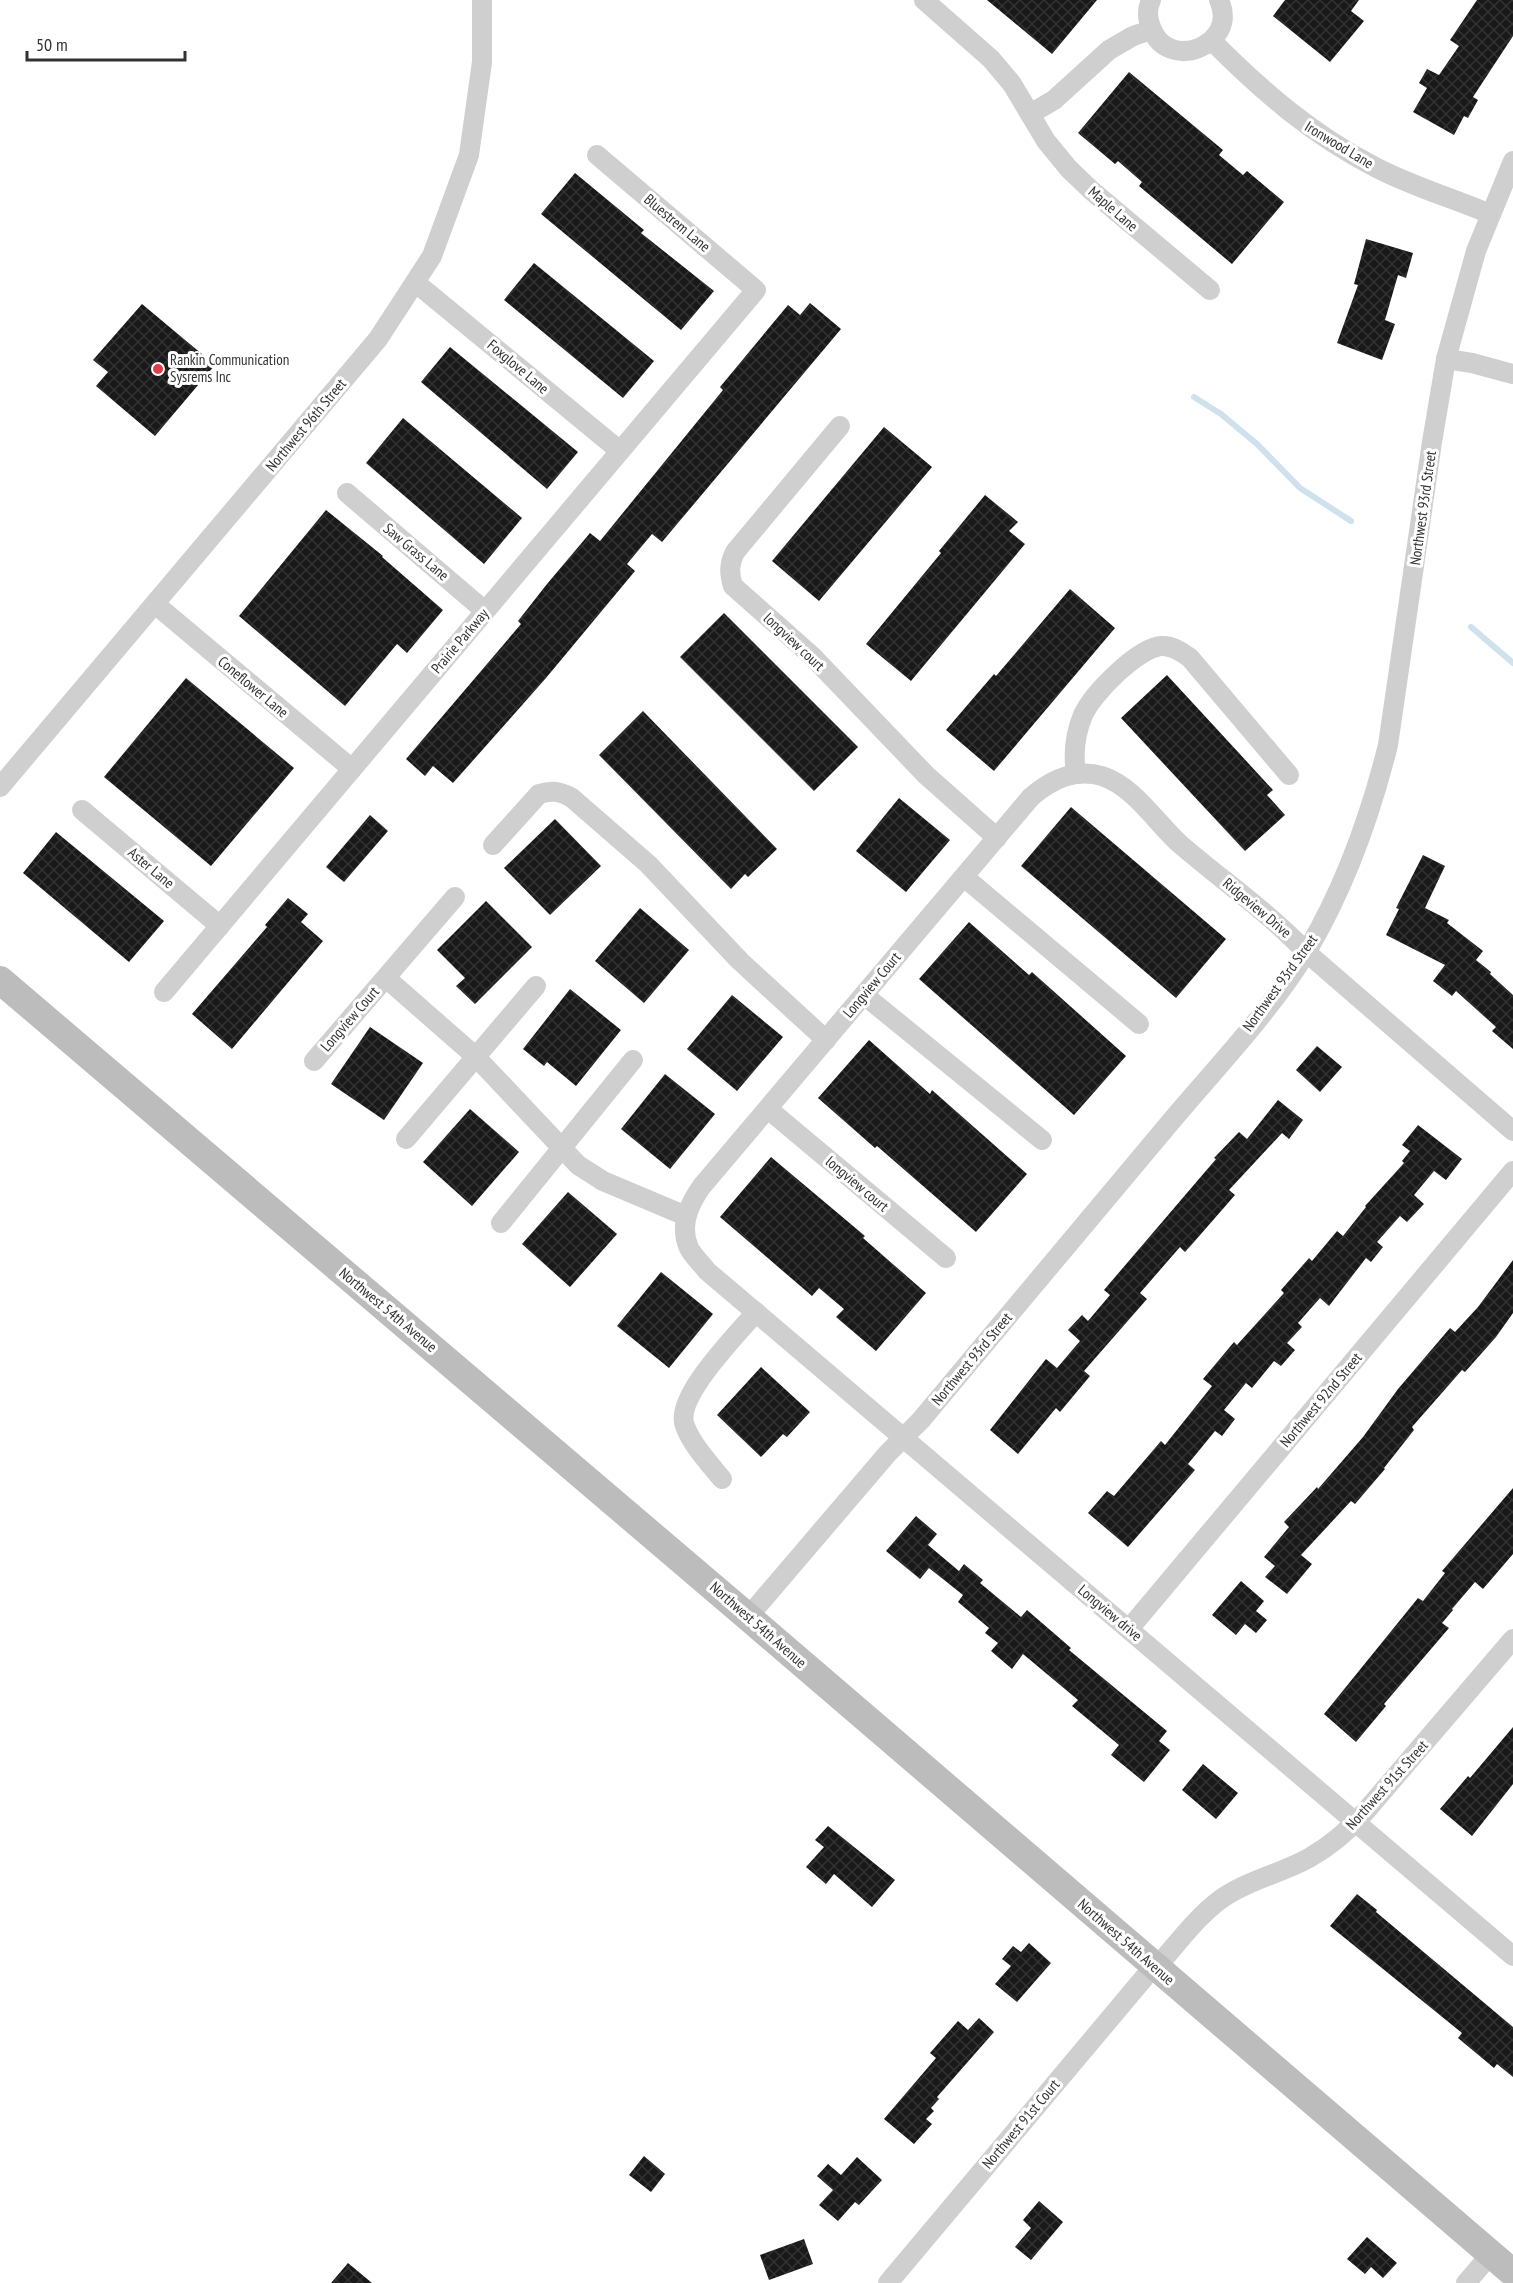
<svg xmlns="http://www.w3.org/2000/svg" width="1513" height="2283" font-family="'PT Sans Narrow',sans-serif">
	<defs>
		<pattern id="building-cross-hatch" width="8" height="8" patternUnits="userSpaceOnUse" patternTransform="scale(1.5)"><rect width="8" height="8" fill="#191919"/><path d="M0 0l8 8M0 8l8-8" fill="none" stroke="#323232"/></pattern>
	</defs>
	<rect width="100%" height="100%" fill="#fff"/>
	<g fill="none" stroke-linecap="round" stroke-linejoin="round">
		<g stroke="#cee1ec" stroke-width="6">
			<path d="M1194,397L1221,414L1257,444L1300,488L1351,521"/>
			<path d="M1471,627L1513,663"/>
		</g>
	</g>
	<g fill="url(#building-cross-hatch)">
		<path d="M987,0H1097L1052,54Z"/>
		<path d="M1285,0H1359L1351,11L1364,21L1330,62L1273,16Z"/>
		<path d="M1477,0H1513V36L1473,97L1478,100L1468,118L1464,116L1454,135L1413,112L1427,88L1419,83L1427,69L1439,75L1459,46L1450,40Z"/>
		<path d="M1129,72L1223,150L1219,155L1243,175L1247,171L1284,202L1232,264L1139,186L1142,182L1118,161L1115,164L1078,133Z"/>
		<path d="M575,173L644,230L641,233L714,291L681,330L541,214Z"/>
		<path d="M1366,239L1413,253L1406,278L1398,275L1385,320L1395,324L1382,360L1337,343L1358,285L1354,284Z"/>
		<path d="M534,263L654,361L623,398L504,300Z"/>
		<path d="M810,303L841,329L662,542L652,534L627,564L635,571L546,678L453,783L433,766L425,776L406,759L521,624L518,621L547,584L590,533L600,541L723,390L720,387L788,305L800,315Z"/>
		<path d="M142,304L215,365L155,436L96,386L108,372L93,360Z"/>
		<path d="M450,347L578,452L547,489L421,382Z"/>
		<path d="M403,418L522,518L484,564L366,463Z"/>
		<path d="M884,427L932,467L819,601L772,561Z"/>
		<path d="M985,495L1018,522L1009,531L1025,544L911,681L866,644L941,553L939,551Z"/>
		<path d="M326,510L383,556L382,557L443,610L407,653L397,644L345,706L239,616Z"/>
		<path d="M1070,589L1115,628L994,771L946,730L994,674L996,676Z"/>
		<path d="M724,613L858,747L814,791L680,657Z"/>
		<path d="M1167,675L1273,790L1267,795L1285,815L1245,851L1121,718Z"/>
		<path d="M186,678L294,768L211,866L104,777Z"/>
		<path d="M643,711L777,849L748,877L745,874L731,889L599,755Z"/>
		<path d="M899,798L950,840L906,892L856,851Z"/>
		<path d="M1071,807L1226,939L1176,998L1021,866Z"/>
		<path d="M370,815L388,831L344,882L326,867Z"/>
		<path d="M555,819L601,866L550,915L504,868Z"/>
		<path d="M56,832L164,921L129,962L23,873Z"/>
		<path d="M1423,855L1445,866L1425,908L1449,920L1447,923L1483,951L1476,960L1491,972L1490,974L1513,995V1049L1492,1031L1496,1027L1456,991L1452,996L1433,981L1445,965L1386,935L1399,909L1396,908Z"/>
		<path d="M288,898L308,914L301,922L323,941L232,1049L192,1014L267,927L265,925Z"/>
		<path d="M486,901L532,947L475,1004L456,986L465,978L437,950Z"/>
		<path d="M640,908L689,950L644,1003L595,961Z"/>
		<path d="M969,922L1029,975L1032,972L1126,1056L1074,1115L919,979Z"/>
		<path d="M570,989L621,1030L576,1086L547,1062L544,1066L523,1049Z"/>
		<path d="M732,995L783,1037L737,1091L687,1049Z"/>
		<path d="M370,1027L423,1063L384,1120L331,1084Z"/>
		<path d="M869,1040L930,1094L932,1090L1027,1174L976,1232L877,1146L875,1148L818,1098Z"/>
		<path d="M1317,1046L1342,1067L1320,1092L1296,1070Z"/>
		<path d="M665,1074L715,1114L670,1169L621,1129Z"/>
		<path d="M1278,1100L1303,1120L1289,1139L1282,1133L1229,1190L1235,1195L1194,1242L1185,1252L1180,1247L1140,1293L1147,1299L1084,1371L1090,1376L1060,1412L1056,1408L1018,1454L990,1430L1046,1359L1057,1368L1080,1341L1068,1330L1082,1315L1088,1321L1110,1295L1104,1290L1216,1159L1214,1158L1239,1132L1247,1139Z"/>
		<path d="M470,1109L519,1152L472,1206L423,1162Z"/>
		<path d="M1418,1125L1462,1159L1446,1180L1434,1171L1414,1195L1424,1204L1407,1222L1400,1216L1377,1242L1383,1247L1371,1262L1366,1258L1329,1306L1320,1298L1298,1323L1302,1327L1287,1343L1295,1350L1281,1366L1274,1361L1252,1388L1246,1383L1224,1410L1235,1419L1222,1436L1215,1431L1188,1464L1195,1470L1128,1547L1088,1513L1107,1491L1114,1496L1161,1441L1165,1445L1212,1386L1203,1379L1234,1342L1237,1345L1284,1293L1281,1290L1309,1258L1312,1261L1337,1231L1343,1236L1366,1207L1365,1206L1404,1163L1402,1161L1410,1151L1402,1145Z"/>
		<path d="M771,1157L865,1236L863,1238L926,1293L876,1351L836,1317L844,1309L819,1288L812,1296L720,1217Z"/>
		<path d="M568,1192L617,1234L570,1287L522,1244Z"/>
		<path d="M1513,1260V1313L1496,1337L1465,1372L1462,1370L1412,1427L1414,1430L1384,1468L1385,1469L1355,1504L1351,1501L1301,1555L1312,1564L1287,1594L1265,1577L1275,1566L1264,1557L1289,1527L1284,1522L1317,1487L1318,1489L1363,1437L1398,1389L1450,1328L1455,1332L1478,1307Z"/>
		<path d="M661,1272L713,1314L669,1368L617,1326Z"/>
		<path d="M761,1367L810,1412L787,1437L783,1434L761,1457L717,1415Z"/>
		<path d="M1513,1488V1554L1483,1589L1475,1582L1452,1609L1453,1610L1442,1623L1449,1628L1384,1704L1386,1706L1356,1742L1324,1714L1418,1598L1423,1601L1445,1573L1442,1571Z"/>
		<path d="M916,1516L937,1534L928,1545L959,1571L964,1564L983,1580L980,1583L1021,1617L1027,1610L1071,1648L1069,1650L1167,1731L1159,1741L1170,1750L1144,1782L1111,1755L1119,1745L1072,1706L1078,1700L1023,1654L1012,1669L991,1651L998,1643L985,1633L989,1628L958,1602L963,1595L929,1568L920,1579L886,1551Z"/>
		<path d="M1241,1581L1264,1601L1256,1611L1267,1620L1256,1633L1245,1624L1236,1635L1212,1615Z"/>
		<path d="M1513,1727V1784L1472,1836L1440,1809L1468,1776L1470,1778Z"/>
		<path d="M1203,1764L1238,1793L1216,1819L1182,1790Z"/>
		<path d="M828,1826L895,1880L872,1907L834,1874L826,1884L806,1867L824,1847L815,1840Z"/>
		<path d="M1357,1894L1377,1910L1376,1912L1513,2027V2077L1497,2064L1494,2068L1458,2038L1462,2033L1330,1926Z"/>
		<path d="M1029,1943L1051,1963L1017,2002L995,1984L1011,1966L1002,1959L1013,1946L1021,1952Z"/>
		<path d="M979,2018L994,2032L937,2097L939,2099L931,2108L934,2111L926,2119L932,2124L914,2144L884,2119L936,2058L930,2053L958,2021L968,2030Z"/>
		<path d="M644,2156L665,2174L651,2192L629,2175Z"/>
		<path d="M857,2157L882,2180L859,2205L855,2202L838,2221L819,2205L833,2190L817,2176L828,2164L841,2175Z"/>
		<path d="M1039,2201L1063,2222L1031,2260L1015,2247L1031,2228L1023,2220Z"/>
		<path d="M1367,2237L1397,2263L1383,2278L1371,2267L1365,2274L1347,2259Z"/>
		<path d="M804,2239L813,2264L769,2280L760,2255Z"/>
		<path d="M348,2263L372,2283H331Z"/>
	</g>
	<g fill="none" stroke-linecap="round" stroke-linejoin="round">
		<g stroke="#cfcfcf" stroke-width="20">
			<path d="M924,0L991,59L1012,84L1046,141L1069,169L1092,191L1210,290"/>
			<path d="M1151,0C1147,9 1147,18 1151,27C1167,74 1240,45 1219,0"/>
			<path d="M1212,41C1262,91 1311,134 1375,167C1411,186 1452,198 1490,214"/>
			<path d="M1030,114L1054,100L1109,50L1133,36L1151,30"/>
			<path d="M416,283L620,451"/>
			<path d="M1446,359L1472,363L1513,374"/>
			<path d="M840,426L735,552C729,564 729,573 733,586L812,656L926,775L997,838"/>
			<path d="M347,493L485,611"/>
			<path d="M155,604L352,769"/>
			<path d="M1076,774C1073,754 1075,734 1083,715C1093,693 1138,648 1161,646C1172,645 1182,652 1190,658L1289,775"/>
			<path d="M0,787L378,339L432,256L469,155L482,62V0"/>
			<path d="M82,810L220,926"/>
			<path d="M493,845L539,794C552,790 560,791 572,798L648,864L740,961L826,1040"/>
			<path d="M964,877L1139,1024"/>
			<path d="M386,978L475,1056L578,1165L603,1181L686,1216"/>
			<path d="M164,992L756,290L597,155"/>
			<path d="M864,995L1042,1140"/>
			<path d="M314,1061L455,897"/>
			<path d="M768,1109L946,1258"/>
			<path d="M1513,1131L1306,952C1268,912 1223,881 1181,845C1156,823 1135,787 1102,776C1074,768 1051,780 1031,797L702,1186C689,1204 679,1226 689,1248C693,1256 702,1264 707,1271L1513,1956"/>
			<path d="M406,1139L536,986"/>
			<path d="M501,1223L633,1060"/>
			<path d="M722,1479C709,1463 692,1445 685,1426C673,1398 738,1334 756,1312"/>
			<path d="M748,1617L888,1453L921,1420C1003,1321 1086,1223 1168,1125C1213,1071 1271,1011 1307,951C1345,887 1370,817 1388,745L1432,442L1446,359L1476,251L1513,161"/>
			<path d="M1129,1629L1513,1171"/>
			<path d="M888,2283L1154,1966L1161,1962C1180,1940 1198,1916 1221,1899C1248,1880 1280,1874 1309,1858C1330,1846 1349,1830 1365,1812L1513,1639"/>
			<path d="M1466,2283L1491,2254"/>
		</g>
		<path stroke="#bcbcbc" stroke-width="28" d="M0,980L748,1617L1513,2273"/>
	</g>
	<circle fill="#e03c4a" stroke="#fff" stroke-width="2" cx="158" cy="369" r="6"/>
	<g text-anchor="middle" stroke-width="6" stroke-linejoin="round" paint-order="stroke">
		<g font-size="15" fill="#323232" stroke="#fff">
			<text transform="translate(1339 145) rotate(31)" y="5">Ironwood Lane</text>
			<text transform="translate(1113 209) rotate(41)" y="5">Maple Lane</text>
			<text transform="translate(677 223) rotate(40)" y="5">Bluestrem Lane</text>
			<text transform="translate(518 367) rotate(40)" y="5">Foxglove Lane</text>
			<text transform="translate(306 425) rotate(-50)" y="5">Northwest 96th Street</text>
			<text transform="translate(1423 508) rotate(-82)" y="5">Northwest 93rd Street</text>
			<text transform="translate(416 552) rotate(40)" y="5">Saw Grass Lane</text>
			<text transform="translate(460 641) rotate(-50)" y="5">Prairie Parkway</text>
			<text transform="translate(794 642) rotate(43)" y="5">longview court</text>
			<text transform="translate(253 687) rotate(40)" y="5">Coneflower Lane</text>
			<text transform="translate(151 868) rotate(40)" y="5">Aster Lane</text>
			<text transform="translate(1257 908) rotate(40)" y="5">Ridgeview Drive</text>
			<text transform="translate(1280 983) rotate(-54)" y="5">Northwest 93rd Street</text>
			<text transform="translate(872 985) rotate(-50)" y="5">Longview Court</text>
			<text transform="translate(350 1019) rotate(-49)" y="5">Longview Court</text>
			<text transform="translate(857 1184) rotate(40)" y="5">longview court</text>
			<text transform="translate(388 1310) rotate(40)" y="5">Northwest 54th Avenue</text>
			<text transform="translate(972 1359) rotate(-50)" y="5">Northwest 93rd Street</text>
			<text transform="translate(1321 1400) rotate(-50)" y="5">Northwest 92nd Street</text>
			<text transform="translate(1110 1613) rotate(40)" y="5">Longview drive</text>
			<text transform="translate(758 1625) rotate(41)" y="5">Northwest 54th Avenue</text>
			<text transform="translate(1387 1785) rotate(-48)" y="5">Northwest 91st Street</text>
			<text transform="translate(1126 1942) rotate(41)" y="5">Northwest 54th Avenue</text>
			<text transform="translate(1021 2124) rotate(-50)" y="5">Northwest 91st Court</text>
		</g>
		<g font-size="15" fill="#323232" stroke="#fff" text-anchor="start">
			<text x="170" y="365">Rankin Communication<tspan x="170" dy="17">Sysrems Inc</tspan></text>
		</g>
	</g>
	<path d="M27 51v9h158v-9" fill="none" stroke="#323232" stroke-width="3"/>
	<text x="36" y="51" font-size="18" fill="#323232" stroke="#ffffff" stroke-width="4.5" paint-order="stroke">50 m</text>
</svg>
